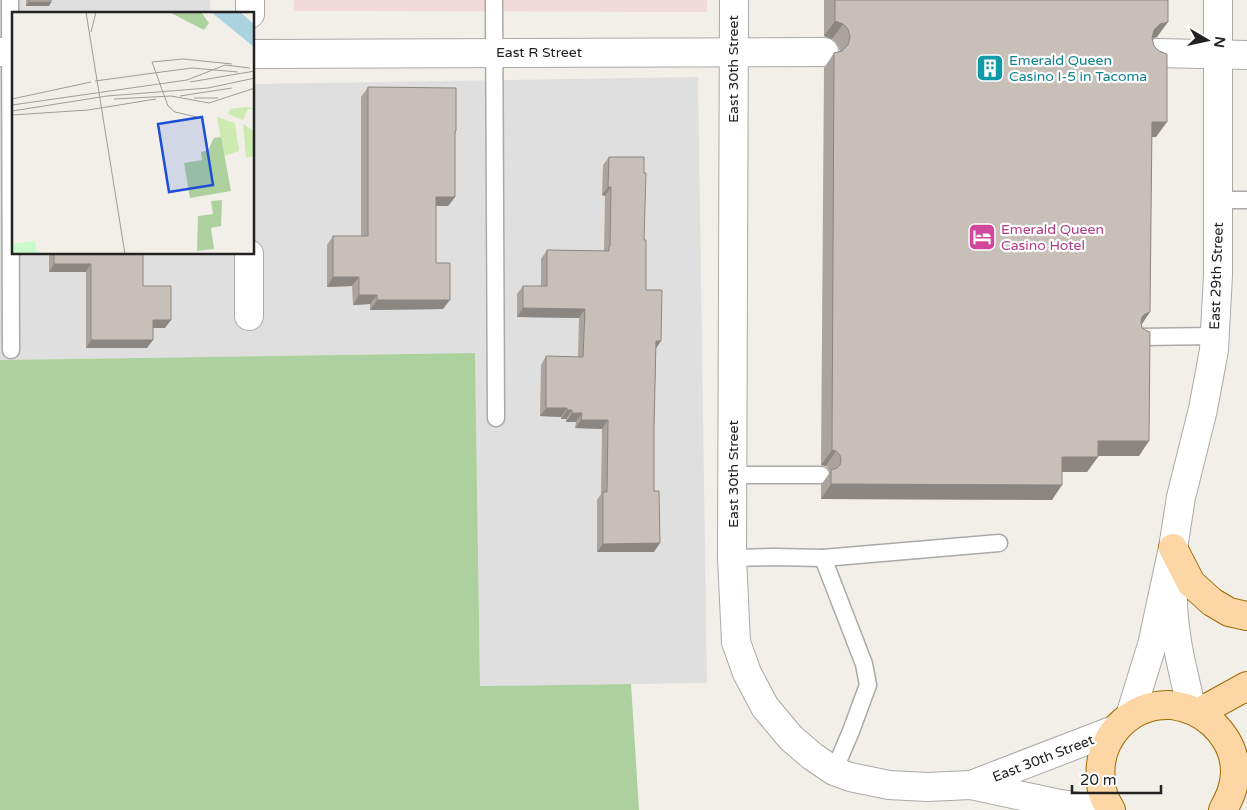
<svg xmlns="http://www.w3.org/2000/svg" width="1247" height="810" font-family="'Varela Round',sans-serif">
	<rect width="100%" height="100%" fill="#f2efe9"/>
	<path fill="#e0dfdf" d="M0,0H210L211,14H14V254H254V84L698,77L707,683L480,686L475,353L0,360Z"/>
	<path fill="#f2dad9" d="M294,0H707V12L294,11Z"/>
	<path fill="#add19e" d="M475,353L480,686L631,684L639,810H0V360Z"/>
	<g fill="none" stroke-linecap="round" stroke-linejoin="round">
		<g stroke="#a9a9a9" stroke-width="19">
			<g id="service">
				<path d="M10,0L11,350"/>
				<path d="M494,0L496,418"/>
				<path d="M1218,200H1247"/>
				<path d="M1140,337L1214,336"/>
				<path d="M733,475H821"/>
				<path d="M732,558L775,557L823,558L999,543"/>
				<path d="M823,558L864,664L868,685L851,731L834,771"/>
			</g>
		</g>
		<g stroke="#a9a9a9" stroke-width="30">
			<g id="minor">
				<path d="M734,0L732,558L736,642L747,673L765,707L791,738L812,756L834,771L850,777L889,785L927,787L971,785L1055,803L1100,810"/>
				<path d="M250,14V0"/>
				<path d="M0,52L14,53"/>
				<path d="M1157,53L1247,55"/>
				<path d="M254,54L824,52"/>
				<path d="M249,316V254"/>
				<path d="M1173,591C1172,632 1183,671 1192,710"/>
				<path d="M1130,716L1152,645L1173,548L1181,497L1203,409L1214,350L1218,275V0"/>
				<path d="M971,785L1114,730"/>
			</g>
		</g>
		<g stroke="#a06b00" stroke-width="30">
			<g id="primary">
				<path d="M1173,548L1191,583L1212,602L1229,612L1247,616"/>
				<path d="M1198,713L1247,686"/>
				<path d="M1111,810C1108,804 1104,799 1103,793C1101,789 1101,785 1101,781C1096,740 1128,703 1171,705C1175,705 1179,707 1182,707C1212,715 1236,742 1235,774C1234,788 1230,797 1223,810"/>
			</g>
		</g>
		<use href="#service" stroke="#fff" stroke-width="16"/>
		<use href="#minor" stroke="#fff" stroke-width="28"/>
		<use href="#primary" stroke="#fcd6a4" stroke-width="28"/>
	</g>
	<g fill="#aba49e">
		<path d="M26,0H51V2L49,6H26Z"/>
		<path d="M824,0H1168L1157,37L1152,39L1156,137H1152L1141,325L1139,456H1098L1087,472H1062L1052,500L821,499V485L830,472L829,470L826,466L821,465L824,68L834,53L840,51L837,44L832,39L824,36Z"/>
		<path d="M368,87L456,131L455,134V197L448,206H436V263L443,309L370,310V304L353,305L352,286L327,287V245L333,236H361V97Z"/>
		<path d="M609,157L644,240L646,290L656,349L654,427V552H597V500L601,494L602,429L575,428L576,422H566V419H561V417L540,416L541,365L546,356L578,357L579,318L517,317V294L523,286H541V259L547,250L604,251L605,196L602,195L603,165Z"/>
		<path d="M49,254H143V286L165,328H153L147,348H86V272H49Z"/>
	</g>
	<g fill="#8b8681">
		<path d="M29,2H51L49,6H26Z"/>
		<path d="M835,21L843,24L832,39L824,36Z"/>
		<path d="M1168,22L1157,37L1150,39L1154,30L1160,24Z"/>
		<path d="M1152,122H1167L1156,137H1141Z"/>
		<path d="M608,187H611L605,196L602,195Z"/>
		<path d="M436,197H455L448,206H429Z"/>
		<path d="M54,264H91L86,272H49Z"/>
		<path d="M333,277H359L352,286L327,287Z"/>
		<path d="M359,295H377L370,304L353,305Z"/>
		<path d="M377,300H450L443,309L370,310Z"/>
		<path d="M523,308L585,309L579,318L517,317Z"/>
		<path d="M1150,312L1140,327L1142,317L1145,314Z"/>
		<path d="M153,320H171L165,328H147Z"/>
		<path d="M91,340H153L147,348H86Z"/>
		<path d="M656,341H661L655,350Z"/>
		<path d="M546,408H567L561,417L540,416Z"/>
		<path d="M567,410H572L566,419H561Z"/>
		<path d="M572,413H582L576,422H566Z"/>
		<path d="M581,420H608L602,429L575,428Z"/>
		<path d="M1098,441H1149L1139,456H1087Z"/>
		<path d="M832,450L836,451L826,466L821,465Z"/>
		<path d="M1062,457H1098L1087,472H1051Z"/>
		<path d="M831,484L1062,485L1052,500L821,499Z"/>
		<path d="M660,543L654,552H597L603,544Z"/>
	</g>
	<g fill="#c7bfb8" stroke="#8b8681">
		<rect x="29" y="0" width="22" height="2"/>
		<path d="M835,0H1168V22L1160,24L1154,30L1152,38L1154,46L1159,51L1167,54V122H1152L1150,312L1145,314L1142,317L1141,322L1142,328L1145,330L1150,332L1149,441H1098V457H1062V485L831,484V470L837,468L840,465L841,461L840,455L836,451L832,450L834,53L842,51L848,45L850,37L848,29L843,24L835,21Z"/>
		<path d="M368,87L456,88V131H455V197H436V263H450V300H377V295H359V277H333V236H368Z"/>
		<path d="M609,157H644V173H646L644,240H646V290H662L661,341H656L654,427V491H659L660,543L603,544V492H607L608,420H581L582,413H572V410H567V408H546V356L583,357L585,309L523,308V286H547V250L609,251V246H610L611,187H608Z"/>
		<path d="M54,254H143V286H171V320H153V340H91V264H54Z"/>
	</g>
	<defs>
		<g id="building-square" transform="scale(1.4375)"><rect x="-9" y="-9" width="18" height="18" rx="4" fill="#0f9aa8" stroke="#fff"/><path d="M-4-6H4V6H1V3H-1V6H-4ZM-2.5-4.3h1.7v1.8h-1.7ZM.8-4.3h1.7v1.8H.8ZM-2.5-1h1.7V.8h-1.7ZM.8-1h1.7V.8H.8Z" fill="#fff"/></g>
		<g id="hotel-square" transform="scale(1.4375)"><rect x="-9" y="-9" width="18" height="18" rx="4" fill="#d1479c" stroke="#fff"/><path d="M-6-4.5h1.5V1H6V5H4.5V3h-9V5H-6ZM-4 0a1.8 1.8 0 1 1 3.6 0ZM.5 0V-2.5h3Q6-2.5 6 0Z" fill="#fff"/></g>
	</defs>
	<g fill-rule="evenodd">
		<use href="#building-square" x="990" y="68"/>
		<use href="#hotel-square" x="982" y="237"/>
	</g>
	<g text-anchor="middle" stroke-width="4.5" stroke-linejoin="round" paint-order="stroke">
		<g font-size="14" fill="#222" stroke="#fff">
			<text x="539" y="57">East R Street</text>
			<text transform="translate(733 69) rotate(-90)" y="5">East 30th Street</text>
			<text transform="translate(1216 276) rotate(-88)" y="5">East 29th Street</text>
			<text transform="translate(733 474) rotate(-90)" y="5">East 30th Street</text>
			<text transform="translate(1043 758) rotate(-21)" y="5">East 30th Street</text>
		</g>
		<g font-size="14" fill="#0d838f" stroke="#fff" text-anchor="start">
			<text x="1009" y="65">Emerald Queen<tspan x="1009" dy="16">Casino I-5 in Tacoma</tspan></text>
		</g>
		<g font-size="14" fill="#b23c85" stroke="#fff" text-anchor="start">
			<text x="1001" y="234">Emerald Queen<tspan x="1001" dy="16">Casino Hotel</tspan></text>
		</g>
	</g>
	<g transform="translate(12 12)">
		<rect width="242" height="242" fill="#f2efe9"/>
		<path d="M235,95L242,97H236L231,108L216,102L218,97ZM205,105L223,111L227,139L212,144ZM231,112L242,119V144L234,146Z" fill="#cdebb0"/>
		<path d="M157,0H189L197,11L192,18ZM209,125L219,179L178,186L172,151L190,148L189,140L196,138L202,126ZM210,188L209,214L199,216L202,237L185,239L186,204L201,202L199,189Z" fill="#add19e"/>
		<path d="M23,229L25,242H1L0,232Z" fill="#c8facc"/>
		<path d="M199,0H228L242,12V35Z" fill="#aad3df"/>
		<path fill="none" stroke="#9f9d99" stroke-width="1" d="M74,0L113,242M79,20L84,0M142,61L180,56L226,60M83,69L142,61M178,70L243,59M168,84L220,76M182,86H206M0,87L79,70M102,87L159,84L197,91L243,76M0,93L175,68L213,53L238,56M76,98L144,87M0,99L95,84L196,76L243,66M0,103L76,98M189,106L163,100L156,94L140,50L171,47L220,52"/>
		<path fill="#1d4ed8" fill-opacity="0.15" stroke="#1d4ed8" stroke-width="2.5" d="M190,105L201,173L157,180L146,112Z"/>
		<rect width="242" height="242" fill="none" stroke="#222" stroke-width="2.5"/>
	</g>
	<g transform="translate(1207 40) rotate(99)" stroke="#ffffff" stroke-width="4" paint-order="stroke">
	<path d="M0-4L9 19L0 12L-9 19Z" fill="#222222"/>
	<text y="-8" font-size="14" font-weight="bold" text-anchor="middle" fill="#222222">N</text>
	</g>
	<path d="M1072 785v8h89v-8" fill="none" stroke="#222222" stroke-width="2.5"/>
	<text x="1080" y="785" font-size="15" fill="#222222" stroke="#ffffff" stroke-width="4" paint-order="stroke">20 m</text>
</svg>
